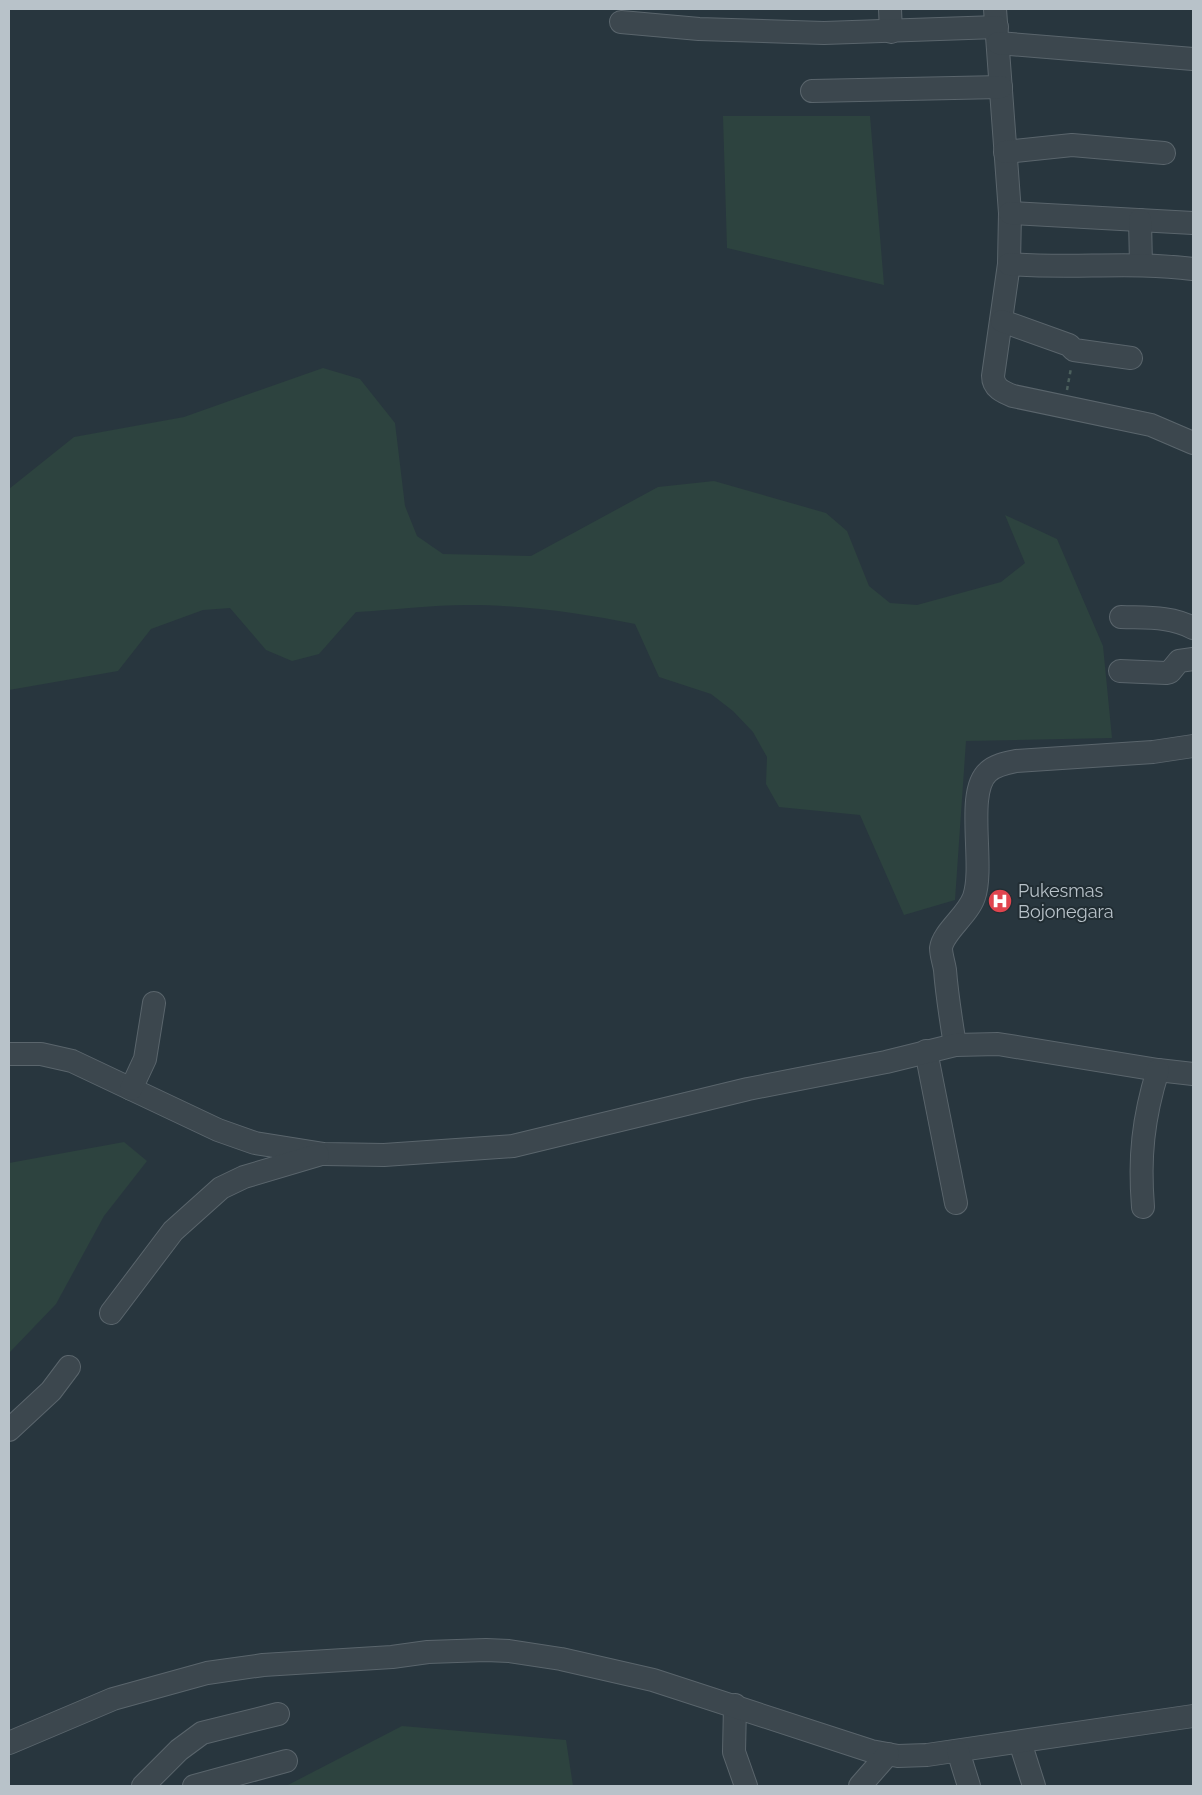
<svg xmlns="http://www.w3.org/2000/svg" width="1202" height="1795" font-family="Raleway,sans-serif">
	<rect width="100%" height="100%" fill="#28363e"/>
	<g fill="#2d433f">
		<path d="M723,116H870L884,285L727,248Z"/>
		<path d="M323,368L360,379L395,423L405,506L417,536L443,554L531,556L658,487L714,481L826,513L847,531L869,586L890,603L917,605L1001,582L1025,563L1005,515L1057,539L1103,646L1112,738L966,741L955,900L904,915L860,815L779,807L766,784L767,757L753,732L733,711L711,694L659,677L635,624C581,613 523,605 468,605C431,605 393,610 356,612L319,654L292,661L266,650L230,608L203,610L151,629L118,671L9,690V489L74,437L184,417Z"/>
		<path d="M124,1142L147,1161L104,1216L56,1304L9,1353V1163Z"/>
		<path d="M402,1726L566,1740L573,1786H286Z"/>
	</g>
	<g fill="none" stroke-linecap="round" stroke-linejoin="round">
		<g stroke="#5a656c" stroke-width="24">
			<g id="minor">
				<path d="M890,9L891,32"/>
				<path d="M995,9L1010,213L1009,264L993,376C993,388 1003,392 1013,396L1151,425L1193,443"/>
				<path d="M621,22L699,29L824,33L997,27"/>
				<path d="M998,43L1193,59"/>
				<path d="M812,91L1001,87"/>
				<path d="M1005,152L1072,145L1164,153"/>
				<path d="M1010,213L1193,223"/>
				<path d="M1140,220L1141,265"/>
				<path d="M1009,264C1071,269 1132,261 1193,269"/>
				<path d="M1002,321L1069,345L1074,350L1131,358"/>
				<path d="M1121,617C1146,618 1171,616 1193,628"/>
				<path d="M1120,671L1166,673L1170,672L1179,661L1193,659"/>
				<path d="M955,1045C951,1020 947,996 945,970C944,963 941,955 941,948C943,932 968,915 974,897C985,865 965,792 988,772C995,765 1006,763 1016,761L1153,752L1193,746"/>
				<path d="M926,1051L956,1203"/>
				<path d="M9,1054H41L72,1061L218,1130L255,1143L324,1154L384,1155L513,1146L748,1089L886,1062L955,1045L998,1044L1158,1070L1193,1074"/>
				<path d="M131,1089L145,1059L154,1003"/>
				<path d="M1143,1207C1139,1158 1143,1118 1158,1070"/>
				<path d="M111,1313L173,1231L221,1188L244,1177L318,1155"/>
				<path d="M9,1430L51,1391L69,1367"/>
				<path d="M735,1705L734,1752L746,1786"/>
				<path d="M1020,1742L1034,1786"/>
				<path d="M9,1743L113,1699L207,1673L263,1665L392,1657L428,1652L486,1650L509,1651L561,1659L653,1680L871,1751L898,1756L927,1755L1193,1716"/>
				<path d="M958,1751L969,1786"/>
				<path d="M143,1786L179,1750L202,1733L278,1714"/>
				<path d="M194,1786L286,1761"/>
				<path d="M860,1786L888,1754"/>
			</g>
		</g>
		<path stroke="#4c605d" stroke-width="2.5" stroke-dasharray="4 4" stroke-linecap="butt" d="M1067,390L1071,368"/>
		<use href="#minor" stroke="#3c474e" stroke-width="22"/>
	</g>
	<defs>
		<g id="hospital-disc" transform="scale(1.25)"><circle r="9.5" fill="#e0444e" stroke="#212d33"/><path d="M-5-5h3v3.5h4V-5h3V5h-3V1.5h-4V5h-3Z" fill="#fff"/></g>
	</defs>
	<g fill-rule="evenodd">
		<use href="#hospital-disc" x="1000" y="901"/>
	</g>
	<g text-anchor="middle" stroke-width="4" stroke-linejoin="round" paint-order="stroke">
		<g font-size="18" fill="#b8c2c9" stroke="#212d33" text-anchor="start">
			<text x="1018" y="897">Pukesmas<tspan x="1018" dy="21">Bojonegara</tspan></text>
		</g>
	</g>
	<rect width="1202" height="1795" fill="none" stroke="#b8c2c9" stroke-width="20"/>
</svg>
